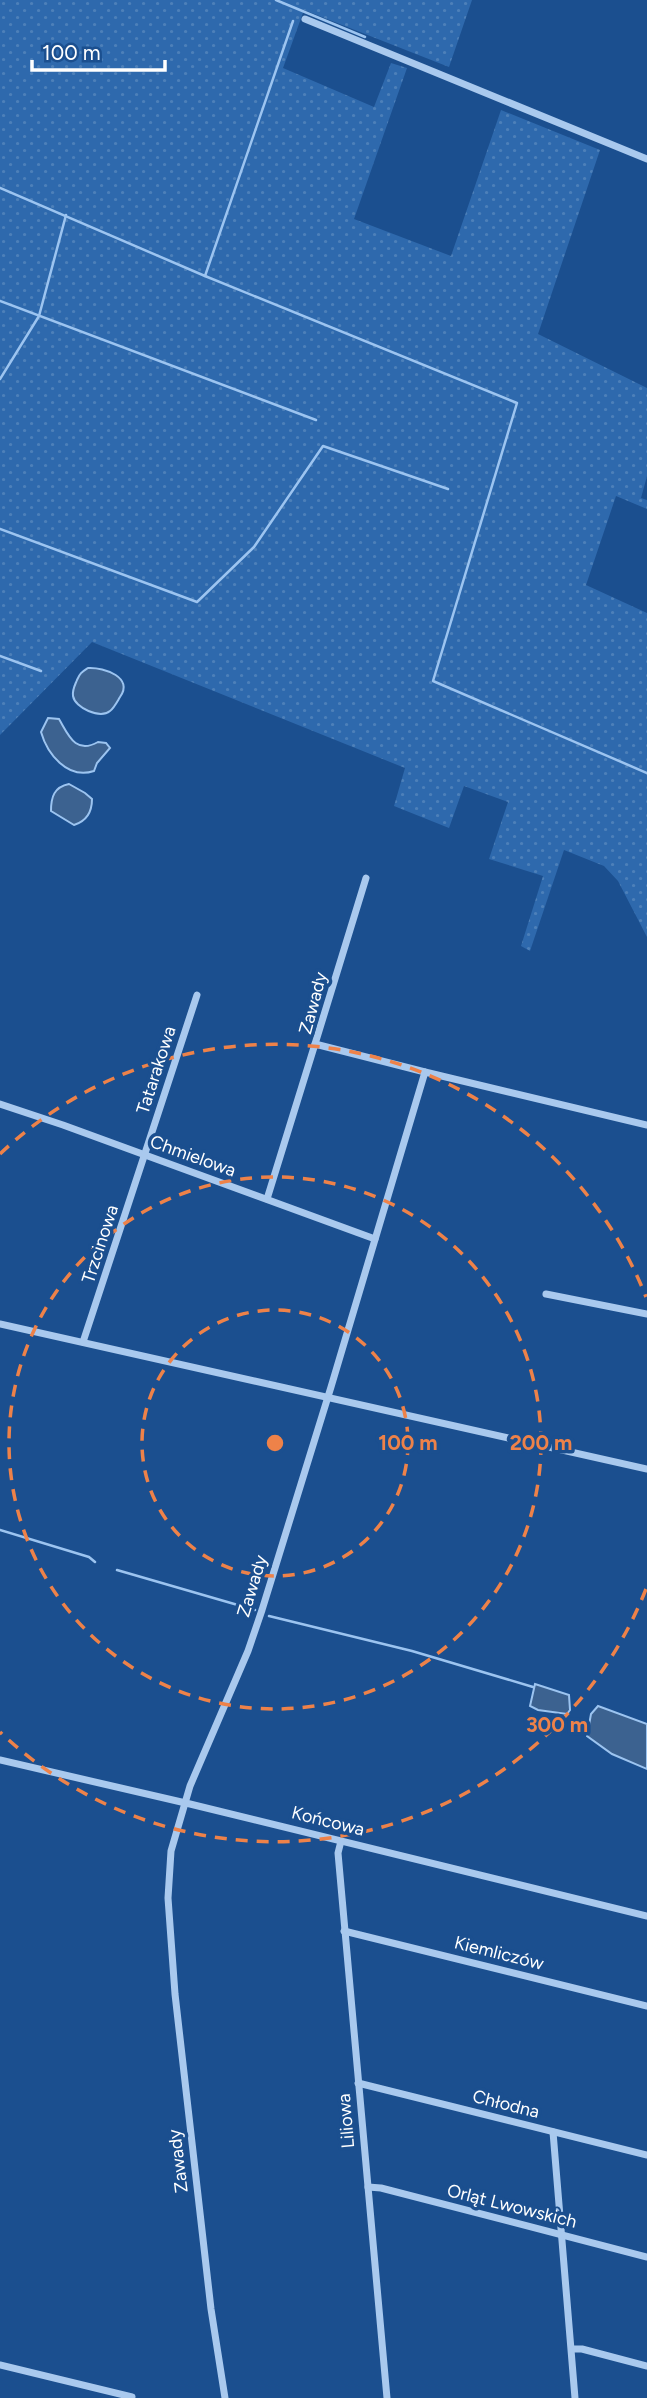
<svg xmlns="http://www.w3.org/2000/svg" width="647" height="2398" font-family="Figtree,sans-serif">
	<defs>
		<pattern id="grass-dots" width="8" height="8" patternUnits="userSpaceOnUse" patternTransform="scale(1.75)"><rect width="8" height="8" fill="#2e69ad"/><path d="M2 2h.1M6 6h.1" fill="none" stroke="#4d80b9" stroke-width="1.8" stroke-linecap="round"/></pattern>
	</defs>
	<rect width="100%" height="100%" fill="#1b4f8f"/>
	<path fill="url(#grass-dots)" d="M0,0H472L449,67L304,10L283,68L374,107L391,63L407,68L354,219L451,256L501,110L600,150L538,334L647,388V476L641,498L647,500V509L616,496L586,585L647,613V937L618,881L604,866L564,850L530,951L521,946L543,876L489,859L508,802L464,786L449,828L394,806L405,768L92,642L0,735Z"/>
	<g fill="#3c6290" stroke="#9cc4f0" stroke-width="2">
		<path d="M88,668C105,667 134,678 120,697C117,702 114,708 110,711C100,719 75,708 73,696C72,690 75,685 77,680C80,673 82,672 88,668Z"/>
		<path d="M48,718L59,719C68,734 75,755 98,742L106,743L110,748L97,763L94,771C67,780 47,753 41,732Z"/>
		<path d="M69,784L85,793L92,799C92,812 87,821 74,825L51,811C51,797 54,787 69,784Z"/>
		<path d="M535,1684L569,1695L570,1710L567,1714L538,1710L530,1706Z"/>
		<path d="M598,1706L647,1724V1769L612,1754L587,1736L591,1714Z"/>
	</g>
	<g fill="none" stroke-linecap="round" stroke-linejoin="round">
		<g stroke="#9cc4f0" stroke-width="2.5">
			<path d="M276,0L365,37"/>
			<path d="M293,21L205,276L517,403L433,681L647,773"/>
			<path d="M0,188L205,276"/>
			<path d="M0,301L316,420"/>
			<path d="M0,379L39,316L66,215"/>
			<path d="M0,529L197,602L254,547L323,446L448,489"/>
			<path d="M0,656L41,671"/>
			<path d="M0,1530L89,1557L95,1562"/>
			<path d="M117,1570L255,1610"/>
			<path d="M269,1616L412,1651L533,1687"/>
		</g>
		<g stroke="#a9c9ee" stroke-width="7">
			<path d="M305,19L647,159"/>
			<path d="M425,1072L647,1125"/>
			<path d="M0,1104L63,1125L375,1239"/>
			<path d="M267,1199L315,1044"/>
			<path d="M546,1294L647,1314"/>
			<path d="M0,1324L647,1469"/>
			<path d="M83,1342L197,995"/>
			<path d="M0,1760L190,1804L647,1916"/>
			<path d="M341,1841L338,1853L387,2398"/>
			<path d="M344,1931L647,2006"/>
			<path d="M358,2083L647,2155"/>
			<path d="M553,2132L575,2398"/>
			<path d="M368,2187L381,2188L647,2257"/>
			<path d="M572,2349H582L647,2366"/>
			<path d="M0,2365L132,2397"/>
			<path d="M225,2398L211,2309L175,1994L168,1898L171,1851L190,1786L248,1651L262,1610L331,1387L425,1072L315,1044L366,878"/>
		</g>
	</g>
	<g fill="none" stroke="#ee8249" stroke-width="3.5" stroke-dasharray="12 9">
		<circle cx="275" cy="1443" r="133"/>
		<circle cx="275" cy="1443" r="266"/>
		<path d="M646 1589A399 399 0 0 1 0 1732M0 1154A399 399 0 0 1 646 1297"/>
	</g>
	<g text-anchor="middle" stroke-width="7" stroke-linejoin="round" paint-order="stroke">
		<g font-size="18" fill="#fff" stroke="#1b4f8f">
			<text transform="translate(313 1003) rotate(-75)" y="6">Zawady</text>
			<text transform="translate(156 1070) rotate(-72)" y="6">Tatarakowa</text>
			<text transform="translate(193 1156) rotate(20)" y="6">Chmielowa</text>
			<text transform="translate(100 1244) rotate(-72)" y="6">Trzcinowa</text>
			<text transform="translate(252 1586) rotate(-73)" y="6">Zawady</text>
			<text transform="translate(328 1821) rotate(14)" y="6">Końcowa</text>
			<text transform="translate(499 1953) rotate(14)" y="6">Kiemliczów</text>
			<text transform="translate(506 2104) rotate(14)" y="6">Chłodna</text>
			<text transform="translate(346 2121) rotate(-95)" y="6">Liliowa</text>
			<text transform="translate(178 2161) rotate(-97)" y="6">Zawady</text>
			<text transform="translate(512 2206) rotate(14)" y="6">Orląt Lwowskich</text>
		</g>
	</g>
	<circle cx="275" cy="1443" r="10" fill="#ee8249" stroke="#1b4f8f" stroke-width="3.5"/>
	<g font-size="21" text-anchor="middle" font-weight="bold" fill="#ee8249" stroke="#1b4f8f" stroke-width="7" stroke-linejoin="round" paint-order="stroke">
		<text x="408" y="1450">100 m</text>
		<text x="541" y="1450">200 m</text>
		<text x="557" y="1732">300 m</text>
	</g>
	<path d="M32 60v10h133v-10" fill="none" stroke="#ffffff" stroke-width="3.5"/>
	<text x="42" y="60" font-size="21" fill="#ffffff" stroke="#1b4f8f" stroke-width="5" paint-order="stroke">100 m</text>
</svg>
